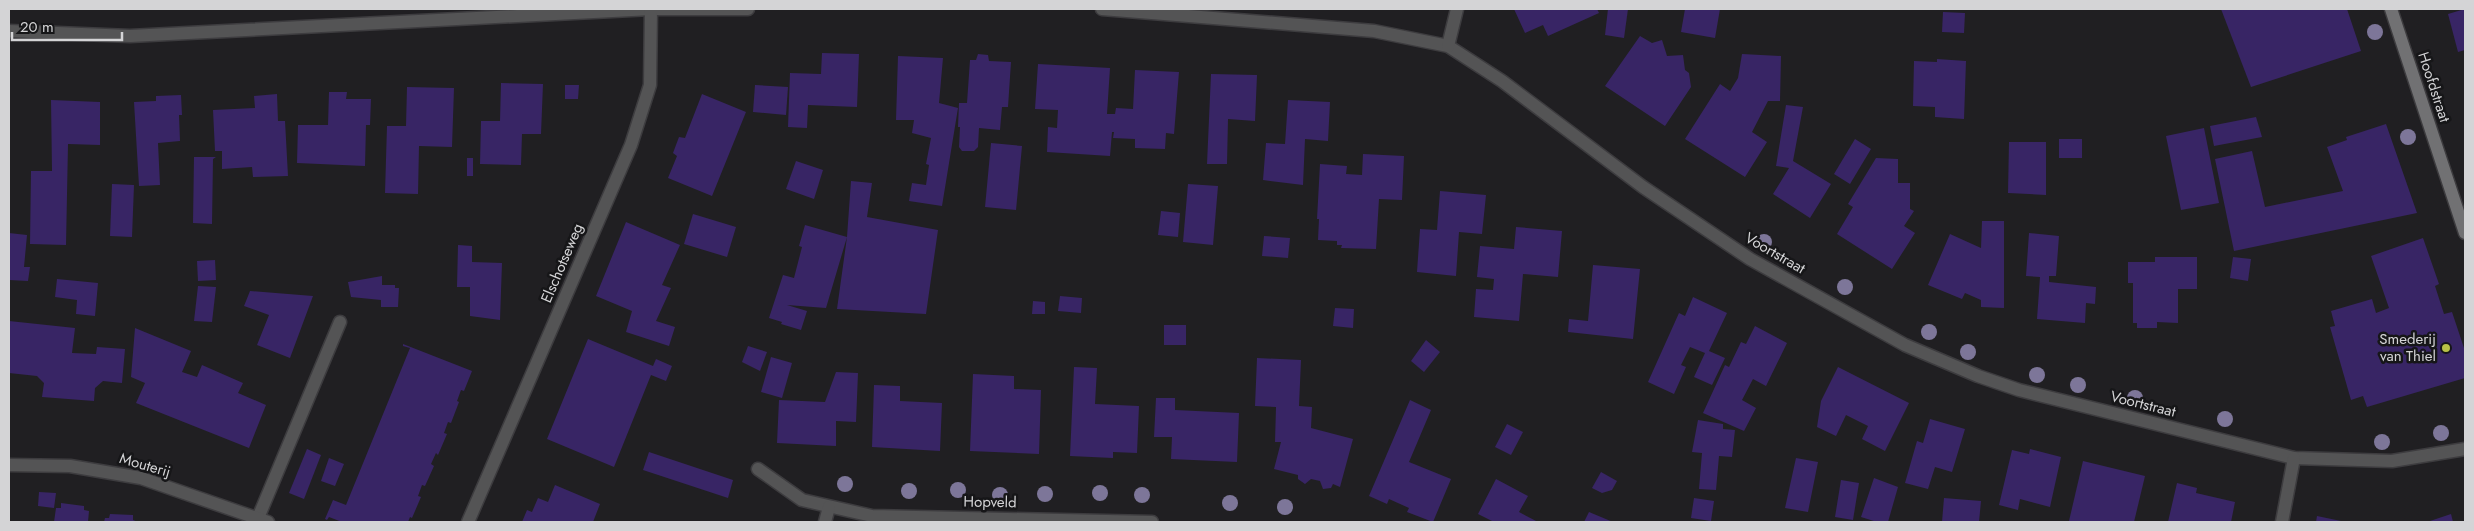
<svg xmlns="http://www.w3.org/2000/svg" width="2474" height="531" font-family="Jost,sans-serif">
	<rect width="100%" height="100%" fill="#201f22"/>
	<g fill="#382565">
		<path d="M1514,9H1597L1599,13L1548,36L1543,25L1525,33Z"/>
		<path d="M1608,9H1628L1624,38L1605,35Z"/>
		<path d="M1685,9H1720L1715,38L1681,32Z"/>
		<path d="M2221,9H2347L2361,51L2251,87Z"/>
		<path d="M2465,9V50L2458,52L2448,14Z"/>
		<path d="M1943,12L1965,13L1964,33L1942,32Z"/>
		<path d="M1640,36L1652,43L1662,40L1667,56L1683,55L1685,70L1689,73L1691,87L1665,126L1605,86Z"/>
		<path d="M822,53L859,54L857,107L808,105L807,128L788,127L790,73L821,74Z"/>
		<path d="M978,54L988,55L989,61L1011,62L1008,107H1002L1000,130L979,128L978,147L974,151H962L959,147L960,127H958L959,103H967L970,60H976Z"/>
		<path d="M1742,54L1781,56L1780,101H1768L1752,132L1767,142L1745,177L1685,139L1720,84L1730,91L1738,78Z"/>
		<path d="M898,56L943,58L939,103L958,108L942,206L909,201L912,183L926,185L929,165L926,164L931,138L912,133L914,120H896Z"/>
		<path d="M1937,59L1966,61L1964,119L1935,117V107L1913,106L1914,61L1937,62Z"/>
		<path d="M1038,64L1110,68L1107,114H1115L1116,108L1133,109L1135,70L1179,72L1174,134L1166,133L1165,149L1135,148V139L1113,138L1114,132H1112L1110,156L1047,152L1048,127L1057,128L1058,110L1035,109Z"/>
		<path d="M1211,74L1257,75L1255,121L1228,119L1227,164H1207Z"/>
		<path d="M501,83L543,84L541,134H522L521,165L480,164L481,121H500Z"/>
		<path d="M565,85H579L578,99H565Z"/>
		<path d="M755,85L788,87L786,115L753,112Z"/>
		<path d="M407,87L454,88L452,147L419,146L418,194L385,193L387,126H406Z"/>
		<path d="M329,92H347L346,99H371L370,125H366L365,166L297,163L298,125H328Z"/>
		<path d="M277,94L278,121H285L288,176L253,177L252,167L222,169V151H215L213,110L255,108L254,96Z"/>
		<path d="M702,94L746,112L712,196L668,178L677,156L673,153L679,137L685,138Z"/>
		<path d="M181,95L182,115H179L180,141L158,143L160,185L139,186L134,102L156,101V96Z"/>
		<path d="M51,100L100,102V145L68,144L66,245L30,244L31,171H52Z"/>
		<path d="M1288,100L1330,102L1328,141L1305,139L1303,185L1263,180L1266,143L1285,144Z"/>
		<path d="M1786,105L1803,107L1793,161L1831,184L1810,218L1773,194L1789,168L1776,166Z"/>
		<path d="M2256,117L2262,137L2214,146L2210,126Z"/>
		<path d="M2386,124L2417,213L2234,251L2215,159L2252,151L2265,207L2343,191L2327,147L2347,140L2346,137Z"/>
		<path d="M2204,128L2219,203L2181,210L2166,136Z"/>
		<path d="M1855,139L1871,149L1850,184L1834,174Z"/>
		<rect x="2059" y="139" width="23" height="19"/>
		<path d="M2009,142H2046V195L2008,193Z"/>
		<path d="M991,143L1022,146L1016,210L985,207Z"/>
		<path d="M1363,154L1404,156L1402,200L1379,199L1376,249L1341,248L1342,245H1337V241L1318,240L1319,219H1317L1320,164L1347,166L1346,174L1362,175Z"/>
		<path d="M194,157H216L213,159L212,224L193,223Z"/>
		<rect x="467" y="158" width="6" height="18"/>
		<path d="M1876,158L1898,159V183H1910V209L1914,211L1904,226L1915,233L1892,269L1837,234L1853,207L1848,204Z"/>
		<path d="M796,161L823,170L814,199L786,189Z"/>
		<path d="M851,181L872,183L867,217L938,230L926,314L837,309L847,237L826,308L787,305L807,311L801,330L781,324L782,322L769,318L783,275L794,278L802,247L799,246L805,225L847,237Z"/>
		<path d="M112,184L134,185L132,237L110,236Z"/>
		<path d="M1188,184L1218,186L1213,245L1183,242Z"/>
		<path d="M1440,191L1486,195L1482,234L1459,232L1456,276L1417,272L1420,229L1437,230Z"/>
		<path d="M1161,211L1180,213L1178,237L1158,235Z"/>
		<path d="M693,214L736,227L727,257L684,244Z"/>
		<path d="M1982,221H2004V308L1981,307V300L1965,293L1962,299L1928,285L1950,234L1981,248Z"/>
		<path d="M626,222L680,245L662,285L671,288L656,321L675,327L669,346L626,332L632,311L596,296Z"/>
		<path d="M1516,227L1562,231L1558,277L1523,274L1519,321L1474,317L1476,289L1493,290L1494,279L1477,277L1480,246L1514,249Z"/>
		<path d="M9,233L27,235L24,267H30L28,281L9,280Z"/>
		<path d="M2029,233L2059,236L2056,276H2049V282L2096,287L2095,304L2086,303L2085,323L2037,319L2040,277L2026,276Z"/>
		<path d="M1264,236L1290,238L1288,258L1262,256Z"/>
		<path d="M2423,238L2439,284L2435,286L2444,314L2452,312L2465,351V378L2367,407L2363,396L2351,400L2330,327L2335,326L2331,311L2372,299L2376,313L2389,308L2371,256Z"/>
		<path d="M458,245L472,246V262L502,263L500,320L470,316V287H457Z"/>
		<path d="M2155,257H2197V289H2178V323L2157,322V328H2137V323H2133V283H2128V262H2155Z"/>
		<path d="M2233,257L2251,259L2248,281L2230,278Z"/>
		<path d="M215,260L216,280L198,281L197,261Z"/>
		<path d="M1593,265L1640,269L1633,339L1568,332L1569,319L1588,321Z"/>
		<path d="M382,276V285H395V288H399L398,307H381V300L351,297L348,282Z"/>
		<path d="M57,279L98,283L95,316L76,314L77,300L55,297Z"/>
		<path d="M198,286L216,287L212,322L194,321Z"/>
		<path d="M250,291L313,296L290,358L257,345L269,315L244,306Z"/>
		<path d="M1060,296L1082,298L1081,313L1058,311Z"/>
		<path d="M1693,297L1727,313L1709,351L1725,358L1712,385L1694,377L1705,353L1690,347L1681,365L1686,367L1674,394L1648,382L1679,313L1685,316Z"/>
		<path d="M1033,301L1045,302V314H1032Z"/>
		<path d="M1335,308L1354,309L1353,328L1333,326Z"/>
		<path d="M9,321L75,328L72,353L96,354L97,347L125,349L122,383L103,381L95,388L94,401L42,397L44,383L37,376L9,373Z"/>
		<rect x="1164" y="325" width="22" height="20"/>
		<path d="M1755,326L1787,343L1766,386L1753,379L1742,400L1756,408L1744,431L1703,413L1725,365L1729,367L1741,342L1746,344Z"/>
		<path d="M135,328L191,351L182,372L197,377L202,365L243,383L238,393L266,405L249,448L136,403L145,383L131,377Z"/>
		<path d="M588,339L653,366L656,359L672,366L666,381L651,375L614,467L547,439Z"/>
		<path d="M1426,340L1440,352L1424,372L1411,361Z"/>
		<path d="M403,344L472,371L464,391L461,390L457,401L459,402L451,423L448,422L444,433L447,434L438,455L436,453L431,464L434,466L425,486L422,485L418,496L421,497L412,518L410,517L408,522H342L329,517L327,520L325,519L333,500L346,505L410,348L403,346Z"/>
		<path d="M748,346L767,352L760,371L742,362Z"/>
		<path d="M771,357L792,363L782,398L761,392Z"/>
		<path d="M1257,358L1301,360L1299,406L1312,407L1311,428L1353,439L1340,487L1333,484L1331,488L1323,489L1320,481L1311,479L1305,484L1298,479V475L1274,469L1281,442H1275L1276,407L1255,406Z"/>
		<path d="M1074,367L1097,368L1095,404L1139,406L1137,453L1113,452V458L1070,456Z"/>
		<path d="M1838,367L1909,403L1885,451L1862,439L1868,426L1846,415L1836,436L1817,427L1821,401Z"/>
		<path d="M836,372L858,373L856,422L836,421V446L777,443L779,400L825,402Z"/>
		<path d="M973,374L1014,376V389L1041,390L1039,454L970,451Z"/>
		<path d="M874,385L900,386V401L942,403L940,451L872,447Z"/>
		<path d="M1156,398H1175V410L1239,413L1237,462L1171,459L1172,437H1154Z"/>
		<path d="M1410,400L1431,410L1409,462L1451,479L1433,522L1407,512L1409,508L1389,499L1387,504L1369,496Z"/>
		<path d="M1930,419L1965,429L1952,472L1935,467L1928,489L1905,483L1917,441L1923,443Z"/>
		<path d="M1698,420L1723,424V429L1735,430L1732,457L1719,456L1716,490L1699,489L1702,453L1692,452Z"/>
		<path d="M1507,424L1523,432L1511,455L1495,447Z"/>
		<path d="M307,449L321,455L304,499L289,493Z"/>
		<path d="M2030,449L2061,457L2050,507L2020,499L2018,510L1999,505L2012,450L2029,454Z"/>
		<path d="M649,452L733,480L728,498L643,470Z"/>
		<path d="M329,458L344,464L335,486L321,481Z"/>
		<path d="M1796,458L1818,462L1808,512L1785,508Z"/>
		<path d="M2083,461L2145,476L2134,522L2069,521Z"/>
		<path d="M1601,472L1617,481L1612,490L1602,493L1592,488Z"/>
		<path d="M1874,478L1898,487L1888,522H1877L1861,517Z"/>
		<path d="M1496,479L1528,496L1519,512L1538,522H1494L1478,514Z"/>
		<path d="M1841,480L1859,483L1853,520L1835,517Z"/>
		<path d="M2177,483L2197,488L2196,493L2235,502L2231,522H2168Z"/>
		<path d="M555,485L600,504L593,522H522L527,510L532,512L538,498L548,502Z"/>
		<path d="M39,492L56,493L54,508L38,506Z"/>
		<path d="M1694,498L1714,501L1711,521L1691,518Z"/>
		<path d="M1944,498L1981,501L1979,522H1942Z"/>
		<path d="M61,503L84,506V510L89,511L88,522H54L56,508H61Z"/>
		<path d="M1589,512L1613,522H1584Z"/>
		<path d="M110,514L133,515V520L138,522H104L105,518H109Z"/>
		<path d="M2451,514L2453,522H2427Z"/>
		<path d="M2317,516L2341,521V522H2316Z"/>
	</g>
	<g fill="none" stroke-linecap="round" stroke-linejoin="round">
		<g stroke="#3d3c3f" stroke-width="15">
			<path id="lane" d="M258,518L340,322"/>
		</g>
		<g stroke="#3d3c3f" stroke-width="15">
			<g id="street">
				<path d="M1102,9L1374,31L1448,46L1502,81L1643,187L1750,259L1905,345L1978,376L2019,390L2294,458L2392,461L2465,449"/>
				<path d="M9,31L130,36L651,9H748"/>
				<path d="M1448,46L1457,9"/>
				<path d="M9,465L70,466L141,478L268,522"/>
				<path d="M758,469L802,500L872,516L1152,522"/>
				<path d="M468,522L631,145L650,85L651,9"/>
				<path d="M825,522L829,507"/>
				<path d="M2282,522L2294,458"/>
			</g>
		</g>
		<g stroke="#3d3c3f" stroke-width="15">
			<path id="secondary" d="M2391,9L2465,233"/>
		</g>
		<use href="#lane" stroke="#545455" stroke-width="12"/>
		<use href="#street" stroke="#545455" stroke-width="12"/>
		<use href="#secondary" stroke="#717173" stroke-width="12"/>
	</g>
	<g fill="#7d7699">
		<circle cx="2375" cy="32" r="8"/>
		<circle cx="2408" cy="137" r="8"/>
		<circle cx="1764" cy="242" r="8"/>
		<circle cx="1845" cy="287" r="8"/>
		<circle cx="1929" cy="332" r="8"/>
		<circle cx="1968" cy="352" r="8"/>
		<circle cx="2037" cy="375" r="8"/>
		<circle cx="2078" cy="385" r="8"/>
		<circle cx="2135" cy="398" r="8"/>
		<circle cx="2225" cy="419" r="8"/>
		<circle cx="2441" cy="433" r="8"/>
		<circle cx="2382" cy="442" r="8"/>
		<circle cx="845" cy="484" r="8"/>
		<circle cx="958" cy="490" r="8"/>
		<circle cx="909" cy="491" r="8"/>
		<circle cx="1100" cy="493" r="8"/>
		<circle cx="1045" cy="494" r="8"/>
		<circle cx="1000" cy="495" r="8"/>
		<circle cx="1142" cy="495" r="8"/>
		<circle cx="1230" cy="503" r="8"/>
		<circle cx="1285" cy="507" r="8"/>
	</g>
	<circle fill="#b8c147" stroke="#161618" stroke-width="2" cx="2446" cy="348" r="5"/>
	<g text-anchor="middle" stroke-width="5" stroke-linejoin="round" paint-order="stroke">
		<g font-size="15" fill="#d4d4d6" stroke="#161618">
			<text transform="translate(2434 87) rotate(72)" y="5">Hoofdstraat</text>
			<text transform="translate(1775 253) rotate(30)" y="5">Voortstraat</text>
			<text transform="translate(562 263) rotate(-67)" y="5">Elschotseweg</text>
			<text transform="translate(2143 404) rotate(14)" y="5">Voortstraat</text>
			<text transform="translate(145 465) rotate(16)" y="5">Mouterij</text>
			<text transform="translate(990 502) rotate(1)" y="5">Hopveld</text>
		</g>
		<g font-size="15" fill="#d4d4d6" stroke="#161618" text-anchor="end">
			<text x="2436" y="344">Smederij<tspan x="2436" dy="17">van Thiel</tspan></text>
		</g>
	</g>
	<rect width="2474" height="531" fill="none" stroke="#d4d4d6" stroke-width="20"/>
	<path d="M12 32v8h110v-8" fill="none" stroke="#d4d4d6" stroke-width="2.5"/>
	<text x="20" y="32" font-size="15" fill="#d4d4d6" stroke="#161618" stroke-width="4" paint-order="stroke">20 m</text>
</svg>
